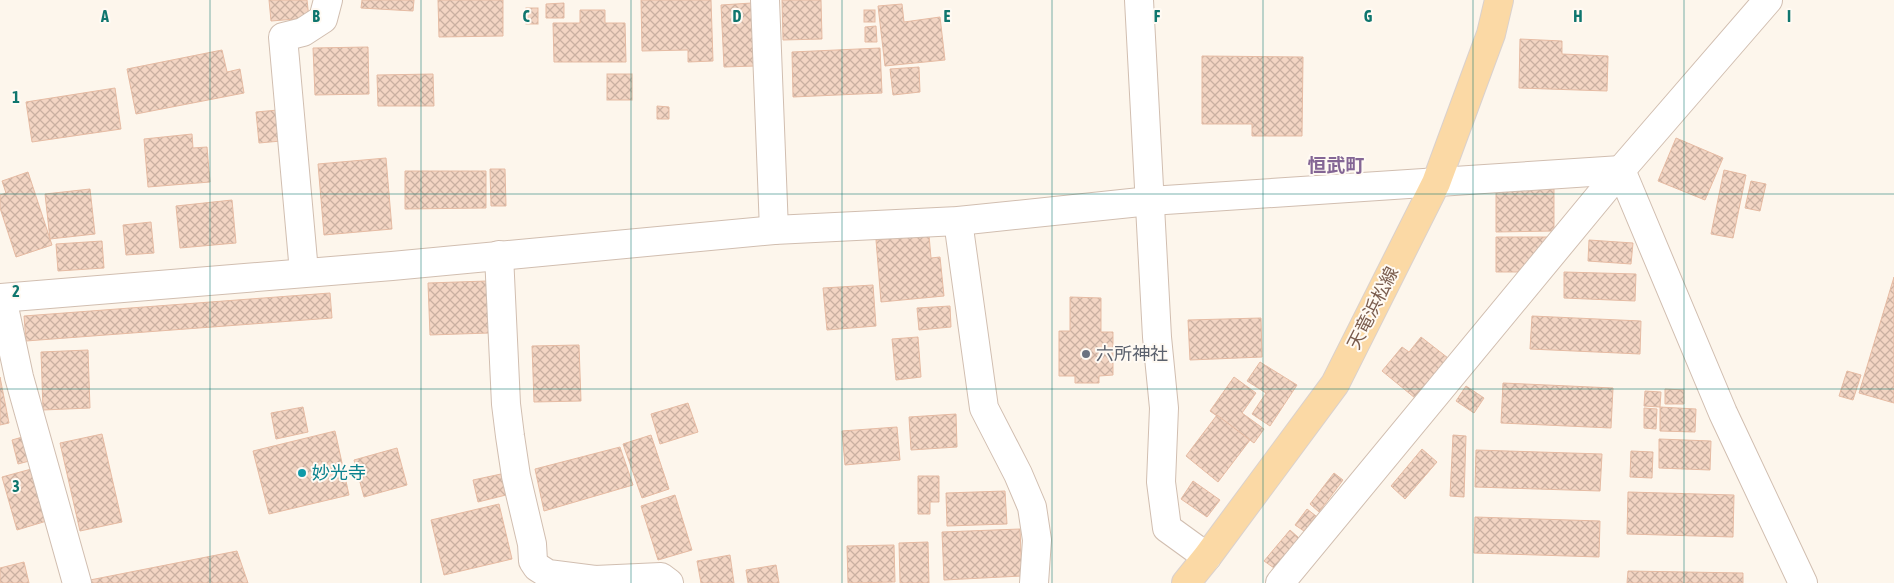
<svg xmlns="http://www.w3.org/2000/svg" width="1894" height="583" font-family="'Asap Condensed','Noto Sans JP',sans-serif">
	<defs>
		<pattern id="building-cross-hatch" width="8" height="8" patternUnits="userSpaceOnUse" patternTransform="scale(1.25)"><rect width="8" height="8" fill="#f3d5c3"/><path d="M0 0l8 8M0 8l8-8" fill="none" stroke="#cab0a1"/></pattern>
	</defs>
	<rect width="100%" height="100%" fill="#fdf6ec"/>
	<g fill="url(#building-cross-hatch)" stroke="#e6bba3">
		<path d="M269,0H307L309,18L271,21Z"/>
		<path d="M362,0H414L413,11L361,8Z"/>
		<path d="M438,0H503V36L439,37Z"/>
		<path d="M641,0H711L713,61L688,62V50L642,51Z"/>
		<path d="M782,0H821L822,39L783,40Z"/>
		<path d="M564,3V18H546V4Z"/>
		<path d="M752,3L755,66L724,67L721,5Z"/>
		<path d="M902,4L904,22L940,17L945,60L885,66L878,6Z"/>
		<rect x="526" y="8" width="12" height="16"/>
		<path d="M580,10H605V23H625L626,62H554L553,23H580Z"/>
		<rect x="864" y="10" width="11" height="12"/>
		<path d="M876,26L877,42H865V27Z"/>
		<path d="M1520,39L1562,41V54L1608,56L1607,91L1519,88Z"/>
		<path d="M368,47L369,94L315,95L313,48Z"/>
		<path d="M880,48L882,93L793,97L792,52Z"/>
		<path d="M222,50L227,72L240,69L244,93L136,114L127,69Z"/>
		<path d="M1202,56L1303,57L1302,136H1252V124H1202Z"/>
		<path d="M919,67L920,92L893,95L890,69Z"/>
		<path d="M433,74L434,106H378L377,75Z"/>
		<rect x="607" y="74" width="25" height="26"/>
		<path d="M115,88L121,129L32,142L26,102Z"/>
		<path d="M657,106L669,107V119H657Z"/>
		<path d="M278,110L281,141L259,143L256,112Z"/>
		<path d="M192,134L193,148L207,147L210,182L148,187L144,139Z"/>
		<path d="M1676,138L1723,158L1705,200L1658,181Z"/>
		<path d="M386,158L392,229L324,235L318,164Z"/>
		<path d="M490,169H505L506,206H491Z"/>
		<path d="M1724,170L1746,175L1733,238L1711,234Z"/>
		<path d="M405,171H486V208L405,209Z"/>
		<path d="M28,172L52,245L16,257L0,208V195L6,193L2,181Z"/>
		<path d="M1751,181L1766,184L1760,211L1745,208Z"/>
		<path d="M90,189L95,234L50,239L45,194Z"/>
		<path d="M1554,189V231L1496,232V191Z"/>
		<path d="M232,200L236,243L180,248L176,206Z"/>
		<path d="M151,222L154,253L126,255L123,225Z"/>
		<path d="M929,235L931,258L940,257L944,296L881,302L876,240Z"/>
		<path d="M1496,237H1547L1522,272H1496Z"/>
		<path d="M1589,240L1633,243L1631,264L1588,261Z"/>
		<path d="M102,241L104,268L58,271L56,244Z"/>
		<path d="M1564,272L1636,274L1635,301L1564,298Z"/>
		<path d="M1894,277V403L1859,393Z"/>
		<path d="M487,281L489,333L430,335L428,283Z"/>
		<path d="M873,285L876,326L827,330L823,288Z"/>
		<path d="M330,293L332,318L26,341L24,316Z"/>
		<path d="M1070,297L1101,298V332H1113V375L1099,376V383H1075V376H1059V331H1070Z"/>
		<path d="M950,306L951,327L919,330L917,308Z"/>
		<path d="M1532,316L1641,321L1640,354L1530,349Z"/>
		<path d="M1261,318L1262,357L1190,360L1188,320Z"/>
		<path d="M918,337L921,377L896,380L892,339Z"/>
		<path d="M1421,337L1448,358L1415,398L1382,371L1402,347L1409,352Z"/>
		<path d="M579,345L581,401L534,402L532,346Z"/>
		<path d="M88,350L90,408L43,410L41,352Z"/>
		<path d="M1260,362L1297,385L1270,426L1252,414L1266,393L1247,381Z"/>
		<path d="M1847,371L1861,375L1853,400L1839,396Z"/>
		<path d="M0,377L9,423L0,425Z"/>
		<path d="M1234,377L1256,393L1242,413L1264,429L1254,443L1210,411Z"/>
		<path d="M1503,383L1613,388L1611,428L1501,423Z"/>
		<path d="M1466,386L1484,398L1474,413L1456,401Z"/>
		<path d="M1665,389L1684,390V404H1665Z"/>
		<path d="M1645,391L1661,392L1660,407L1644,406Z"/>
		<path d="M688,403L698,432L660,444L651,414Z"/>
		<path d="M303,407L308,432L276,439L271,413Z"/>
		<path d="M1660,407L1696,409L1695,432L1660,431Z"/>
		<path d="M1644,408L1657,409L1656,429L1644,428Z"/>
		<path d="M956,414L957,447L911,450L909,417Z"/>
		<path d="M1217,415L1250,440L1218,482L1186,456Z"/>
		<path d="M897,427L900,460L845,465L842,431Z"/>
		<path d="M335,431L349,495L269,514L253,451Z"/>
		<path d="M102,434L122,522L80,531L60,443Z"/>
		<path d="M651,435L669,489L642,498L623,444Z"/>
		<path d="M1453,435L1466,436L1464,497L1450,496Z"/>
		<path d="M26,436L33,460L18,464L12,440Z"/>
		<path d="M1659,439L1711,441L1710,470L1659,468Z"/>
		<path d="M620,447L633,485L544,511L535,469Z"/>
		<path d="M397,448L407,485L364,497L354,460Z"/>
		<path d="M1422,449L1437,462L1405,499L1391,486Z"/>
		<path d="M1476,450L1602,454L1600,491L1475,487Z"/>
		<path d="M1631,451L1653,452L1652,478L1630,477Z"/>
		<path d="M35,468L50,520L17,530L2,477Z"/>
		<path d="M1334,473L1343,480L1319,512L1310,504Z"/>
		<path d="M501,474L506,495L478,502L473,480Z"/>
		<path d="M918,476H939V502H930V514H918Z"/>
		<path d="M1193,481L1220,500L1207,517L1181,499Z"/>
		<path d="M1005,491L1007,524L947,526L946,493Z"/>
		<path d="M1628,492L1734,495L1733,537L1627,534Z"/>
		<path d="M675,495L692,550L658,560L641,506Z"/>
		<path d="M499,504L512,559L444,575L431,520Z"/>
		<path d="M1307,509L1316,516L1304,531L1295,525Z"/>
		<path d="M1475,517L1600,521L1599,557L1474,553Z"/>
		<path d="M1020,529L1022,576L944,580L942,532Z"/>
		<path d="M1290,530L1299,538L1274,568L1264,561Z"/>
		<path d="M928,542L929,583H900L899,543Z"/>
		<path d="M894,545L895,582L848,583L847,546Z"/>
		<path d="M237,551L248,583H91L90,580Z"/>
		<path d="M730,555L734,583H701L697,561Z"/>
		<path d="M24,562L29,583H0V568Z"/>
		<path d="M776,565L779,583H748L746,570Z"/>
		<path d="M1628,571L1743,573V583H1627Z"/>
	</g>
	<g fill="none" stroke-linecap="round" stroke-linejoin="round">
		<g stroke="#d1beb0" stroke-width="30">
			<g id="minor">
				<path d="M765,0L774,230"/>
				<path d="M1139,0L1157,337L1164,408L1161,482L1167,528L1207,557"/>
				<path d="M958,221L984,408L1018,474L1032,507L1037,540L1034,583"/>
				<path d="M499,255L506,404L510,436L516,476L532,544L533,561L537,567L548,574L595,580L661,577L669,583"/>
				<path d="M304,272L283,37L303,32L323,19L328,0"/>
				<path d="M0,298L392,266L774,230L958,221L1150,201L1621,170L1723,413L1803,583"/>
				<path d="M2,298L19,377L77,583"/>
				<path d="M1280,583L1621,170L1768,0"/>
			</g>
		</g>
		<g stroke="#dad1cd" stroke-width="30">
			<path id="primary" d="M1186,583L1207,557L1335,384L1436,183L1491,34L1499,0"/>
		</g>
		<use href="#minor" stroke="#fff" stroke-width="28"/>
		<use href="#primary" stroke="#fbd9a5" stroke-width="28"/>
	</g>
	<path fill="none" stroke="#0f766e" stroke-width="1" stroke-opacity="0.55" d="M210,0V583M421,0V583M631,0V583M842,0V583M1052,0V583M1263,0V583M1473,0V583M1684,0V583M0,194H1894M0,389H1894"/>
	<circle fill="#6b7280" stroke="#fffaf3" stroke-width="2" cx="1086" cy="354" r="5"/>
	<circle fill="#0f9aa8" stroke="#fffaf3" stroke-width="2" cx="302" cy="473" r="5"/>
	<g text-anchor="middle" stroke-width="4" stroke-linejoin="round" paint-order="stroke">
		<g font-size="18" fill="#7a5c4d" stroke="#fffaf3">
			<text transform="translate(1373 308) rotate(-63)" y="6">天竜浜松線</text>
		</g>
		<g font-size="18" fill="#5b616d" stroke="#fffaf3" text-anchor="start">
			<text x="1096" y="360">六所神社</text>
		</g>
		<g font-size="18" fill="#0d838f" stroke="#fffaf3" text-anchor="start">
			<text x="312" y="479">妙光寺</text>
		</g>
		<g font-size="19" font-weight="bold" fill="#846695" stroke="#fffaf3">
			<text x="1336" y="172">恒武町</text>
		</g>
	</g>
	<g font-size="16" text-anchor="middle" font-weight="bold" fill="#0f766e" stroke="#fffaf3" stroke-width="4" stroke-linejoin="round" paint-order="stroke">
		<text x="105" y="22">A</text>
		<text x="316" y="22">B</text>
		<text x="526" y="22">C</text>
		<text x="737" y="22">D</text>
		<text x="947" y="22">E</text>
		<text x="1157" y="22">F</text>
		<text x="1368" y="22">G</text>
		<text x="1578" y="22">H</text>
		<text x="1789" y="22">I</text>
		<text x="16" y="103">1</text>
		<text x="16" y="297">2</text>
		<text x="16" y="492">3</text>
	</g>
</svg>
